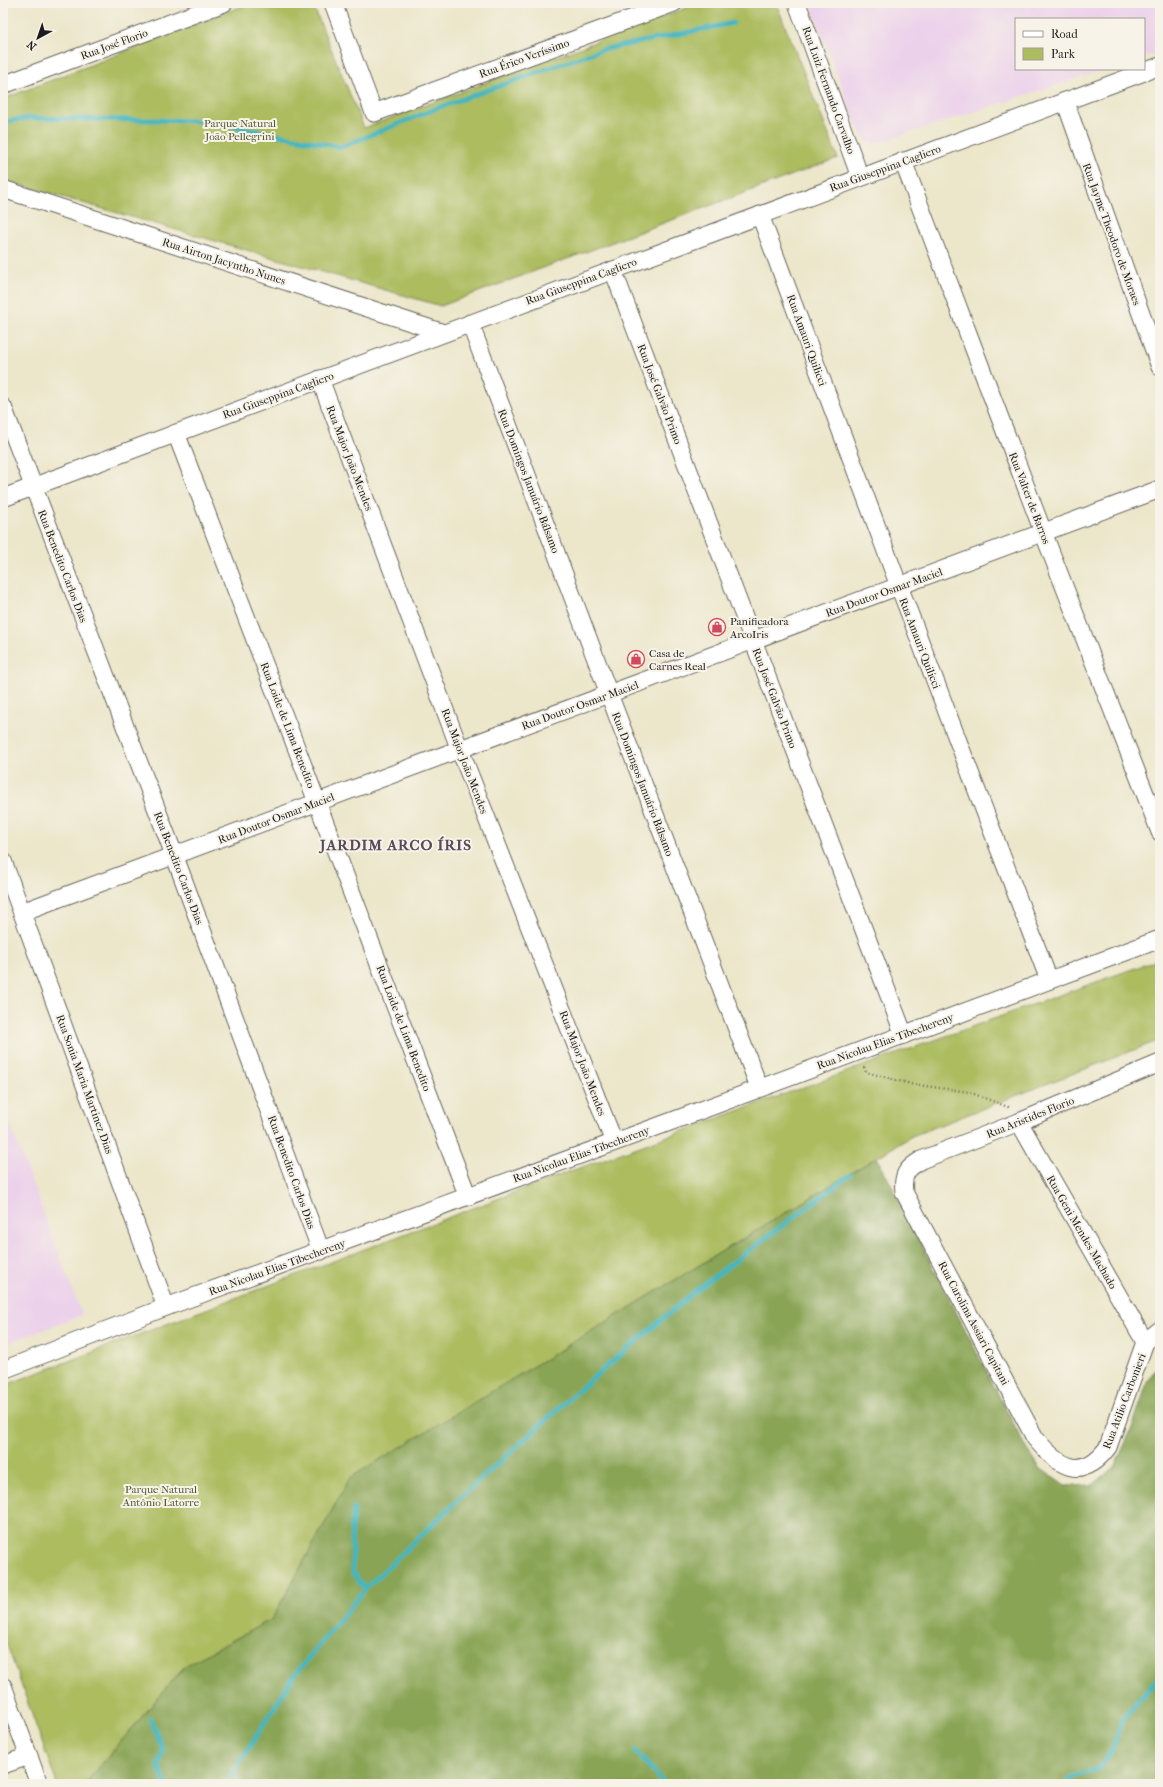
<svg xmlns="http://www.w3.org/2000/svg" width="1163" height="1787" font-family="'IM FELL French Canon',serif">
	<rect width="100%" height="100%" fill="#f7f3e8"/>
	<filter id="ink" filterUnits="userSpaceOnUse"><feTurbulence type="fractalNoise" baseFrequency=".025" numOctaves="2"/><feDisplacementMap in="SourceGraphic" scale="8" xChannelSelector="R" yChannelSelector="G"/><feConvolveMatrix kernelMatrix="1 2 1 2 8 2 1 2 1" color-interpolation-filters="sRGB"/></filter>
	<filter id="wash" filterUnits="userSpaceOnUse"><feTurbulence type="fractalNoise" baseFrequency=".012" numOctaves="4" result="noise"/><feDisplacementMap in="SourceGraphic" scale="16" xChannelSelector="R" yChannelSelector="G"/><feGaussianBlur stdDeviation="0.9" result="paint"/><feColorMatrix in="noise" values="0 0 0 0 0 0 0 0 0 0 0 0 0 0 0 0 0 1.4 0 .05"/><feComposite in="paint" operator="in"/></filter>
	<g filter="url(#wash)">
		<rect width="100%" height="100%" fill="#ece6ca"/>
		<g fill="#ecd1eb">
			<path d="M810,3H1160V52L1144,57V19H1016V69H1106L874,144L867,142L856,124Z"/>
			<path d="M3,1106L82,1315L3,1345Z"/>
		</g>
		<g fill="#acbc5e" stroke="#646c3d">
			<path d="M250,3H312L364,128L700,3H776L838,158L441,306L3,180V99Z"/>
			<path d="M1160,959V1040L912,1136L350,1478L272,1619L185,1666L85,1784H57L3,1634V1386L571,1171Z"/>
		</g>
		<path fill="#89a455" stroke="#526038" d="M877,1157L1021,1439L1040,1468L1065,1486L1093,1485L1115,1466L1132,1428L1148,1380L1160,1362V1784H85L185,1666L272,1619L350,1478Z"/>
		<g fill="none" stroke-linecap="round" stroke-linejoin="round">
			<g stroke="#47b6bd" stroke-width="5">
				<path d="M3,122L30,118L206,121L341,147L440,107L601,50L733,23"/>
				<path d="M354,1509L351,1529L353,1573L365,1589"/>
				<path d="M151,1719L163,1750L158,1766L166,1784"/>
				<path d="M635,1751L665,1784"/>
				<path d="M226,1784L294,1676L365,1589L459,1499L579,1390L699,1288L850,1175"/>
				<path d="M1066,1784L1071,1778L1100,1768L1112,1751L1123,1717L1160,1677"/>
			</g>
		</g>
	</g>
	<g filter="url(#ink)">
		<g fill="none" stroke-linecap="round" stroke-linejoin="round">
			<g stroke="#656359" stroke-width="19">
				<g id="street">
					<path d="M333,3L374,113L674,3"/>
					<path d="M797,3L860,177"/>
					<path d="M3,85L224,3"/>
					<path d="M1065,101L1160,367"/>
					<path d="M903,161L1043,532L1160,832"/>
					<path d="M3,189L444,333"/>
					<path d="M760,215L899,586L1049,980"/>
					<path d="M613,270L753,640L904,1035"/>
					<path d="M470,323L609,694L759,1087"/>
					<path d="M320,379L460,750L614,1142"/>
					<path d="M3,407L175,857L321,1251"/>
					<path d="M176,433L468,1197"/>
					<path d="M3,498L1160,66"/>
					<path d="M3,861L166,1307"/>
					<path d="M22,912L1160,489"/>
					<path d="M1160,1063L1019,1122L921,1160C906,1169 902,1175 904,1192L1035,1438C1058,1466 1081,1483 1108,1447L1145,1342L1160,1330"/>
					<path d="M1019,1122L1145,1342"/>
					<path d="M3,1370L166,1307L675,1120L1160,939"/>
					<path d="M3,1686L39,1784"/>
					<path d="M3,1765L29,1756"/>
				</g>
			</g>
			<path stroke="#656359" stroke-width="2.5" stroke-dasharray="1 3" stroke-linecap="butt" d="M864,1067L866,1072L911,1084L969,1092L1008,1107L1009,1109"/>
			<use href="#street" stroke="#fff" stroke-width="17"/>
		</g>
	</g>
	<defs>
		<g id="shop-ring" transform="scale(0.9)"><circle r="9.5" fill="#f7f3e8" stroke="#d1495b" stroke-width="1.5"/><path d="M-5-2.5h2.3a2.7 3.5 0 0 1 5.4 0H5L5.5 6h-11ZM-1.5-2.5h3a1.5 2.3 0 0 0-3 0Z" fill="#d1495b"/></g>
	</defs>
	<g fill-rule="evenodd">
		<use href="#shop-ring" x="717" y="627"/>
		<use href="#shop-ring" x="636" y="659"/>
	</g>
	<g text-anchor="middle" stroke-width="4" stroke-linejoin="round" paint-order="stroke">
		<g font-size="11" fill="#1c1c1c" stroke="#f7f3e8">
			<text transform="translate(114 44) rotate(-20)" y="4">Rua José Florio</text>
			<text transform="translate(524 58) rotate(-20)" y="4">Rua Érico Veríssimo</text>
			<text transform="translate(829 90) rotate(70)" y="4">Rua Luiz Fernando Carvalho</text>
			<text transform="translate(885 168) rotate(-20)" y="4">Rua Giuseppina Cagliero</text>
			<text transform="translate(1112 234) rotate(70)" y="4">Rua Jayme Theodoro de Moraes</text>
			<text transform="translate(224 261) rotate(18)" y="4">Rua Airton Jacyntho Nunes</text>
			<text transform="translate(581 281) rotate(-20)" y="4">Rua Giuseppina Cagliero</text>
			<text transform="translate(807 340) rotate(70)" y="4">Rua Amauri Quilicci</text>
			<text transform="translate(660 394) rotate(69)" y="4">Rua José Galvão Primo</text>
			<text transform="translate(278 395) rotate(-20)" y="4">Rua Giuseppina Cagliero</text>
			<text transform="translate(350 458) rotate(69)" y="4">Rua Major João Mendes</text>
			<text transform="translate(529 481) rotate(69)" y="4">Rua Domingos Januário Bálsamo</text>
			<text transform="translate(1030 498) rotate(69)" y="4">Rua Valter de Barros</text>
			<text transform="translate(63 566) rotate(69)" y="4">Rua Benedito Carlos Dias</text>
			<text transform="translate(884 592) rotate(-20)" y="4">Rua Doutor Osmar Maciel</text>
			<text transform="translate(920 643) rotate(69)" y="4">Rua Amauri Quilicci</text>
			<text transform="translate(775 698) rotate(69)" y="4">Rua José Galvão Primo</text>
			<text transform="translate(580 705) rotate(-20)" y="4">Rua Doutor Osmar Maciel</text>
			<text transform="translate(288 725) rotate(69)" y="4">Rua Loide de Lima Benedito</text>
			<text transform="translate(465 761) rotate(69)" y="4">Rua Major João Mendes</text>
			<text transform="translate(643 784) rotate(69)" y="4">Rua Domingos Januário Bálsamo</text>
			<text transform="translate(276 818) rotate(-21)" y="4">Rua Doutor Osmar Maciel</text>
			<text transform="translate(179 868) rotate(69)" y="4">Rua Benedito Carlos Dias</text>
			<text transform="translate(404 1028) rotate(69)" y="4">Rua Loide de Lima Benedito</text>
			<text transform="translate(885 1041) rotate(-20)" y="4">Rua Nicolau Elias Tibechereny</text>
			<text transform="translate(583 1063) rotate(69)" y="4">Rua Major João Mendes</text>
			<text transform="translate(85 1084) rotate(70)" y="4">Rua Sonia Maria Martinez Dias</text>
			<text transform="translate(1030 1117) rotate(-22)" y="4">Rua Aristides Florio</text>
			<text transform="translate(581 1154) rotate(-20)" y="4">Rua Nicolau Elias Tibechereny</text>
			<text transform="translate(292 1172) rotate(70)" y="4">Rua Benedito Carlos Dias</text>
			<text transform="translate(1082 1232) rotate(60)" y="4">Rua Geni Mendes Machado</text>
			<text transform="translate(277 1267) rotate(-20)" y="4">Rua Nicolau Elias Tibechereny</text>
			<text transform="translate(974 1323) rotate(62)" y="4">Rua Carolina Assiari Capitani</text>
			<text transform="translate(1124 1401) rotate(-69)" y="4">Rua Atilio Carbonieri</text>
		</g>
		<g font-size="11" fill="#4e5433" stroke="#f7f3e8">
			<text x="240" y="127">Parque Natural<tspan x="240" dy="13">João Pellegrini</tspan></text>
			<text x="161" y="1493">Parque Natural<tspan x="161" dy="13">Antônio Latorre</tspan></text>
		</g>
		<g font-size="11" fill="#1c1c1c" stroke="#f7f3e8" text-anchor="start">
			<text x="730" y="625">Panificadora<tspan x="730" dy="13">ArcoIris</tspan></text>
			<text x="649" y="657">Casa de<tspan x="649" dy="13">Carnes Real</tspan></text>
		</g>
		<g font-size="15" font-weight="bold" letter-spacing="1" fill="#564a5c" stroke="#f7f3e8">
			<text x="396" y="850">JARDIM ARCO ÍRIS</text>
		</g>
	</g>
	<rect width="1163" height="1787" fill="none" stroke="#f7f3e8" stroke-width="16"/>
	<rect x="1015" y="18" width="130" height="52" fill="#f7f3e8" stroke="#9f9d96"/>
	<rect x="1023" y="31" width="20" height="6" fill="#ffffff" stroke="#9f9d96"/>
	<text x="1051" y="38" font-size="12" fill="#1c1c1c">Road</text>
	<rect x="1023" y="48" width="20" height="12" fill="#acbc5e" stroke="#9f9d96"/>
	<text x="1051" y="58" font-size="12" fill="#1c1c1c">Park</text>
	<g transform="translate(38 38) rotate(220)" stroke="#f7f3e8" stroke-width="3" paint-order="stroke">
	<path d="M0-3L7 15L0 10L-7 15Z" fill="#1c1c1c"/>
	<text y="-6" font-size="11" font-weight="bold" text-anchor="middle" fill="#1c1c1c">N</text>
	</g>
</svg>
